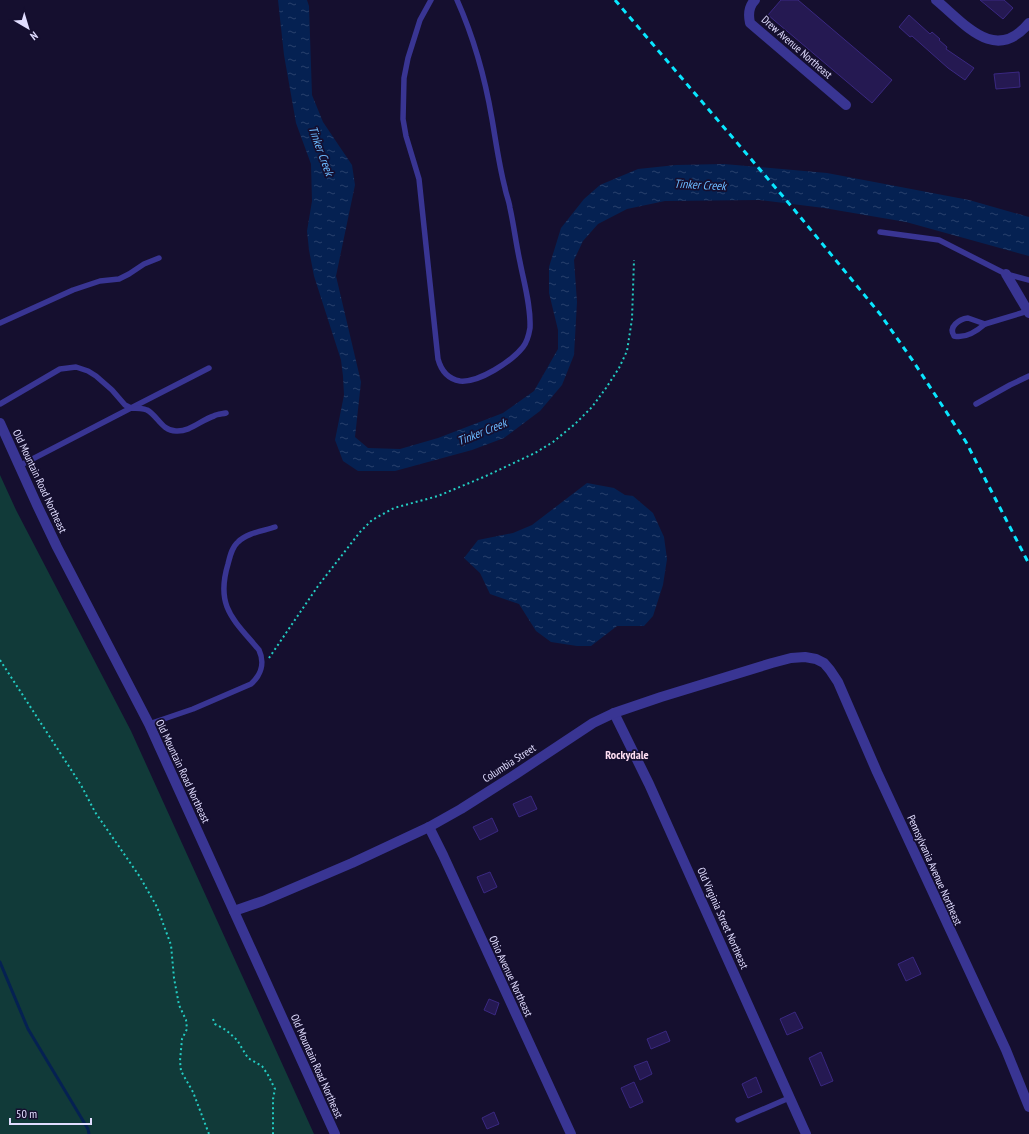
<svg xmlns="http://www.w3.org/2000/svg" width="1029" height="1134" font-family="'PT Sans Narrow',sans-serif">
	<defs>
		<pattern id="water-ripples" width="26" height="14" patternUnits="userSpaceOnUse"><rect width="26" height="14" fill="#052152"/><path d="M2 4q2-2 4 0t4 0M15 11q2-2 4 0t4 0" fill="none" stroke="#29416c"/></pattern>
	</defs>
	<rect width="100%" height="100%" fill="#150f2f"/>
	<path fill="#113a39" d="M0,475L16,510L131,731L314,1134H0Z"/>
	<g fill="url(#water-ripples)">
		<path d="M278,0H307L309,6L312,95L323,122L352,165L355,185L336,276L361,382L355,437L368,448L400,449L438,438L503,413L534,391L558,349V330L549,293V267L561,228L584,199L600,185L638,169L676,165L724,164L827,173L969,200L1029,217V256L906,222L824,208L759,200L665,201L627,209L598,224L583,241L574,260L577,302L574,355L562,385L540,411L504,438L472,450L395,471H358L343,461L335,440L344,395L343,376L341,360L314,276L309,250L307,231L312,201L311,164L296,123L284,55Z"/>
		<path d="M587,483L614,488L625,495L633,496L653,513L664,537L667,559L663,585L653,616L644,626H617L591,646H577L551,642L536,631L519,604L490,594L480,573L464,558L478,540L513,533L532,525Z"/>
	</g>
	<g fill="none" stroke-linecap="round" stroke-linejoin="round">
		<path stroke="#052152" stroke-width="3" d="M0,962L28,1029L88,1129L89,1134"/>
	</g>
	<g fill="#251952" stroke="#3a2881">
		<path d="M781,0H798L892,80L872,103L768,15Z"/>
		<path d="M980,0H1004L1013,8L1003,19Z"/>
		<path d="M909,15L930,34L932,32L940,39L939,40L947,47L946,49L974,68L965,80L948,68L912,36L910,37L899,27Z"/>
		<path d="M1019,72L1020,87L996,89L994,74Z"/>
		<path d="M531,796L537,809L519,817L513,804Z"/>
		<path d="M492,818L498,831L480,840L473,827Z"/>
		<path d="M490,872L497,887L484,893L477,877Z"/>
		<path d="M913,957L921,974L906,981L898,964Z"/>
		<path d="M489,999L499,1003L495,1015L484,1010Z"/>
		<path d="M795,1012L803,1028L787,1035L780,1019Z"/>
		<path d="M666,1031L670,1041L651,1049L647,1039Z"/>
		<path d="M821,1052L833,1081L821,1086L809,1058Z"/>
		<path d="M647,1061L652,1074L640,1080L634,1066Z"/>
		<path d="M756,1077L762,1092L748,1098L742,1084Z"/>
		<path d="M634,1082L643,1102L630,1108L621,1088Z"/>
		<path d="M494,1112L499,1124L487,1129L482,1118Z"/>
	</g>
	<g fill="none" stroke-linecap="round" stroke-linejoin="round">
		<g stroke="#23cdc3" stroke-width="2" stroke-dasharray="2 3" stroke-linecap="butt">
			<path d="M269,658L318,586L360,532L372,520L394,508L438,496L486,476L535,453L553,442L575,424L592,407L606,388L619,368L627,351L632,319L634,260"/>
			<path d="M0,660L81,785L95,812L140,877L157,907L171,945L174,978L179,1005L186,1020L187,1029L182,1039L180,1061L181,1071L193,1092L209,1134"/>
			<path d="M213,1019L215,1024L226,1030L237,1040L248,1058L262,1066L268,1075L275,1089L273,1099V1134"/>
		</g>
		<g stroke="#393593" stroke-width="5.5">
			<path d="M431,0L420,20L408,58L404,78L403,119L406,136L419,179L438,359C441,370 448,379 460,381C479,383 512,361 523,347C527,342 529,334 530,328C531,306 524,283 520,262C516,244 514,226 510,208C509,201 506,194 505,188C499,165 496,142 492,119C485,78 474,38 457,0"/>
			<path d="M880,232L939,240L1006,274L1029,280"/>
			<path d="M968,318L985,324C977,331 966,339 954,336C948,327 959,319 968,318Z"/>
			<path d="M0,323L73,290L100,281L119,279L129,274L144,264L159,258"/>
			<path d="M985,324L1028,311"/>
			<path d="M0,404L60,369L76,367L88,371L96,376L112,390L125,405L131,408L209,368"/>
			<path d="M976,404L1010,385L1029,376"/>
			<path d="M19,466L131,408C137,408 142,408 147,410C158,416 162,431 176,431C190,432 201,420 214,416C217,414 222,414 226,413"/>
			<path d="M149,724L193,709L251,684C261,675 265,663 259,650C234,620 215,607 228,564C230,556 232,547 238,542C247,533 263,531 275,527"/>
			<path d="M738,1120L789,1098"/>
		</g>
		<g stroke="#393593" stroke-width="10">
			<path d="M755,0C749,6 748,14 750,23L846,105"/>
			<path d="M936,0C965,24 995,64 1029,23"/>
			<path d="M1006,274L1029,313"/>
			<path d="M614,713L649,784L806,1134"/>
			<path d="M429,827L443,855L571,1134"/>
			<path d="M234,911L263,901L352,863L429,827L461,809L516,774L593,723L614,713L661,697L772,663L791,658L805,657L816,659L824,663L830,670L838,682L877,772L1006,1050L1029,1107"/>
		</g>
		<path stroke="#393593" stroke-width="10" d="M0,423L37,505L57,547L149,724L335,1134"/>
		<path stroke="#09e6ff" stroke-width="3" stroke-dasharray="6 5" stroke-linecap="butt" d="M615,0L792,207L880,314L913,361L966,442L1029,564"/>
	</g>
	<g text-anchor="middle" stroke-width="3.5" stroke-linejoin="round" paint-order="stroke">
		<g font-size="11" fill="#e1ddff" stroke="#150f2f">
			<text transform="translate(797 47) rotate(41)" y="4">Drew Avenue Northeast</text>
			<text transform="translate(40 481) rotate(65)" y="4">Old Mountain Road Northeast</text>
			<text transform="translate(509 763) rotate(-33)" y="4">Columbia Street</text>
			<text transform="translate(183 771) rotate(65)" y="4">Old Mountain Road Northeast</text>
			<text transform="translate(935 870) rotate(66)" y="4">Pennsylvania Avenue Northeast</text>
			<text transform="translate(723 918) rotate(66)" y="4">Old Virginia Street Northeast</text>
			<text transform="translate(511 976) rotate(65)" y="4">Ohio Avenue Northeast</text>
			<text transform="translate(317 1066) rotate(66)" y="4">Old Mountain Road Northeast</text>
		</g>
		<g font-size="12" font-style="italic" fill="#6bbaff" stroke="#150f2f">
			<text transform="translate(321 151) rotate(70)" y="4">Tinker Creek</text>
			<text transform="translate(700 185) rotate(3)" y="4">Tinker Creek</text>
			<text transform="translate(482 432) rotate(-22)" y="4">Tinker Creek</text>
		</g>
		<g font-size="12" font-weight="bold" fill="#ffdff3" stroke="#150f2f">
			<text x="627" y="759">Rockydale</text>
		</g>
	</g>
	<g transform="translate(28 28) rotate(142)" stroke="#150f2f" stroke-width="3" paint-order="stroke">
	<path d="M0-3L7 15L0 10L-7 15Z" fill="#e1ddff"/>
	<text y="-6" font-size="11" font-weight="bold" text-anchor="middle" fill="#e1ddff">N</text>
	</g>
	<path d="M10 1118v6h81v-6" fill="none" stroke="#e1ddff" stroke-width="2"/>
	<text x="16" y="1118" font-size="12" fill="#e1ddff" stroke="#150f2f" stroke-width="3" paint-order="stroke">50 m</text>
</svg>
